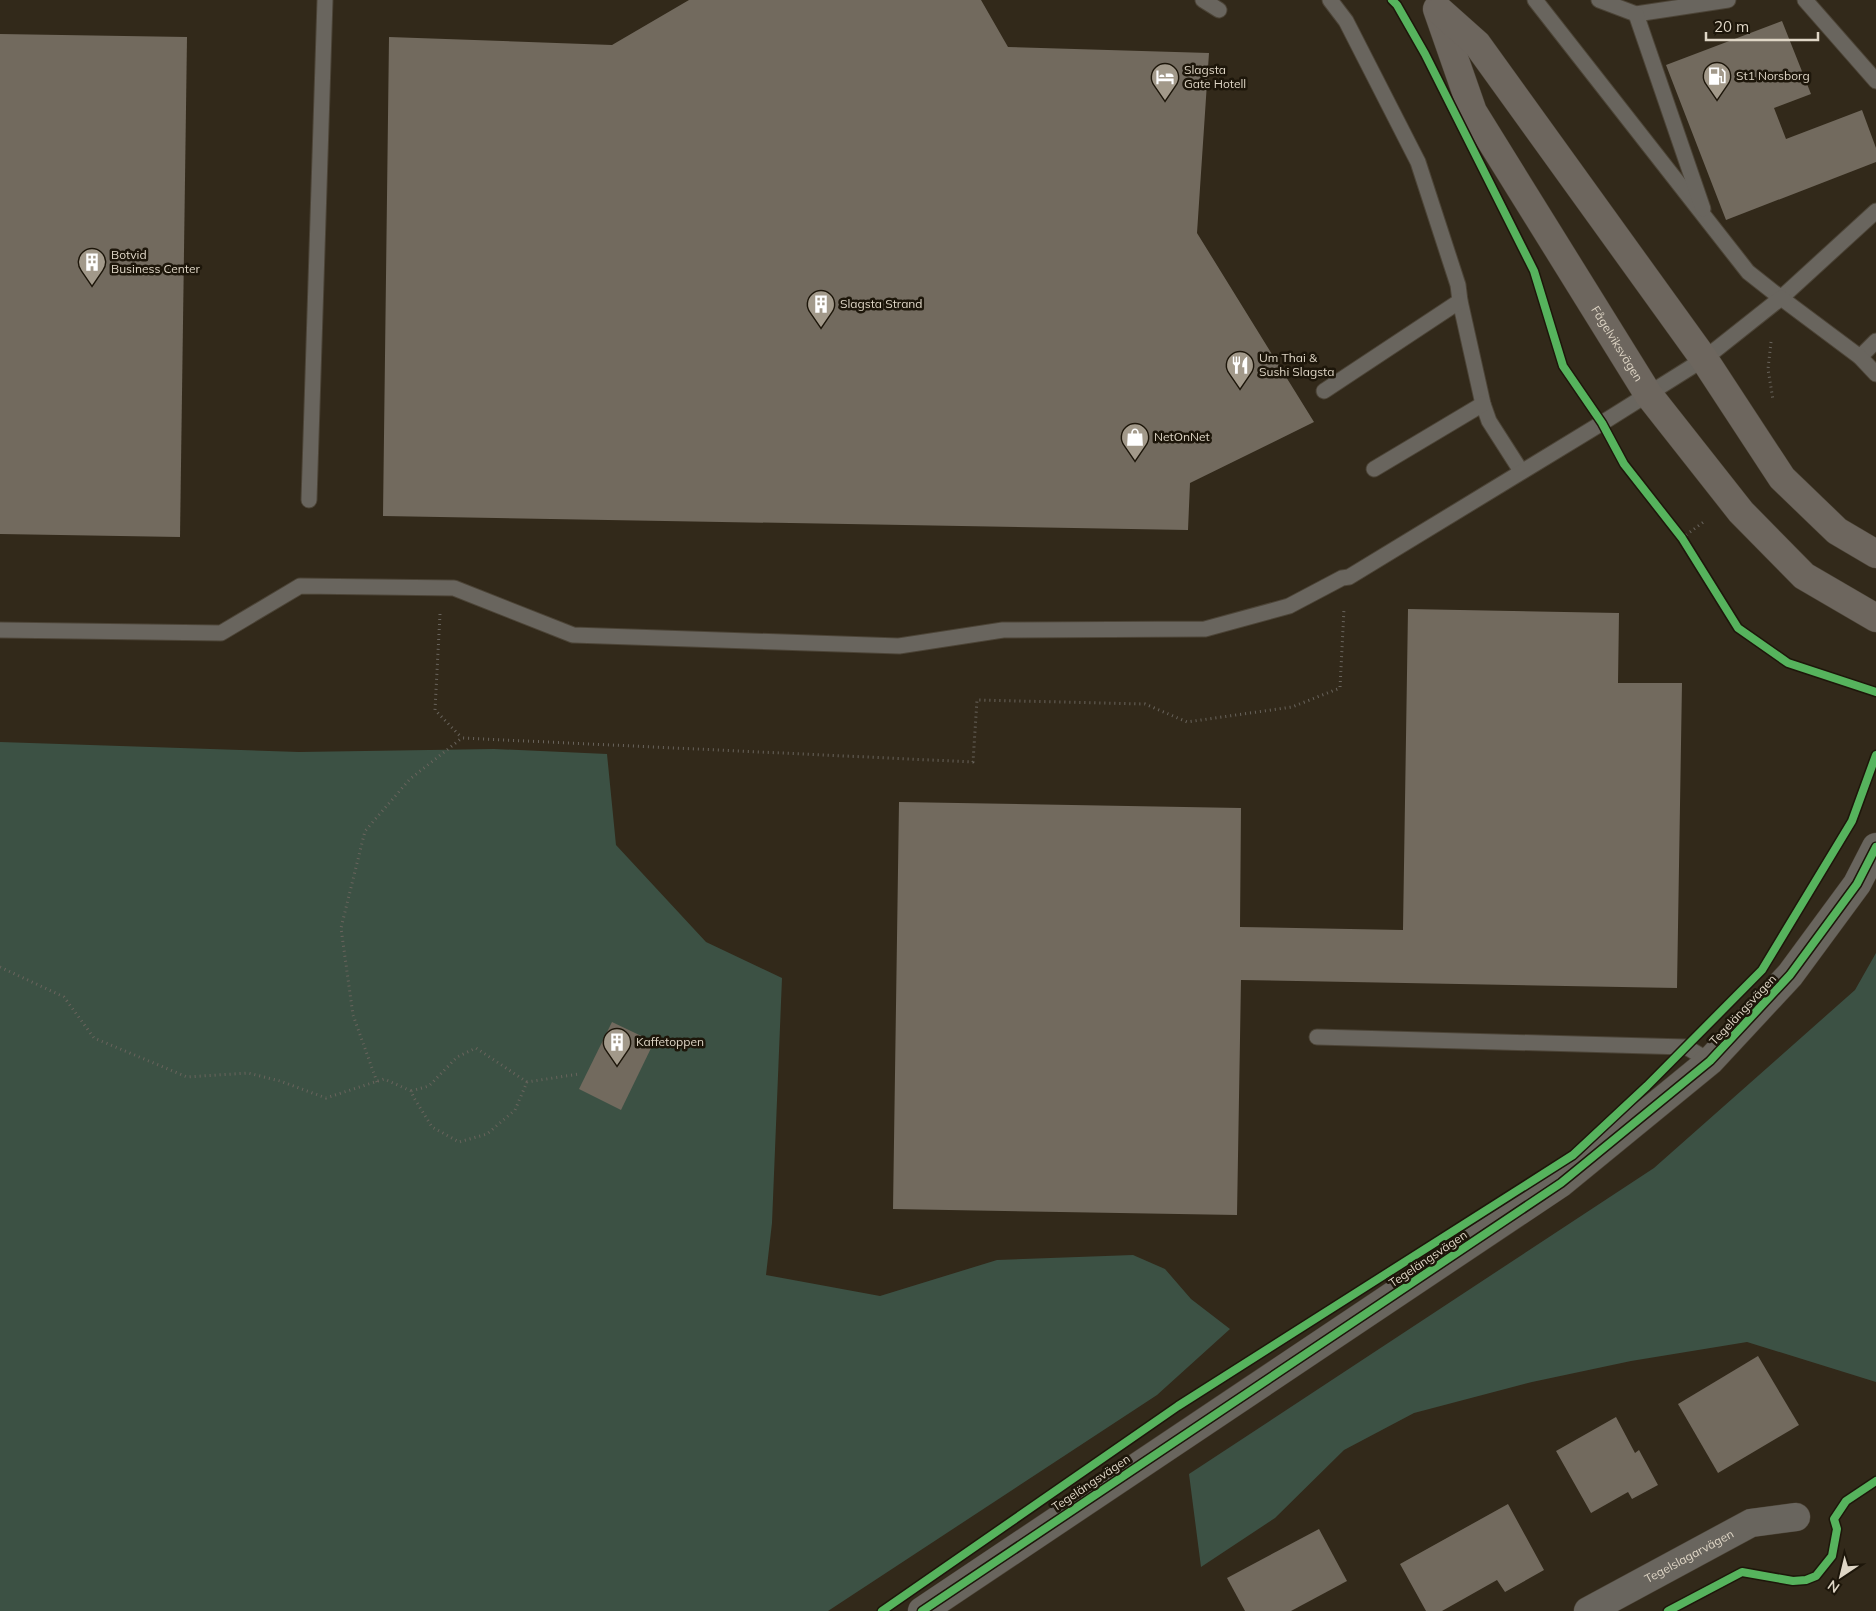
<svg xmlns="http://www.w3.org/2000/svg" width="1876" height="1611" font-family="Mulish,sans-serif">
	<rect width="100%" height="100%" fill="#32291a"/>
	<g fill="#3c5144">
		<path d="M0,742L299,752L494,749L607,754L616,845L706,942L782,978L772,1223L766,1275L880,1296L997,1260L1133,1255L1165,1269L1191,1299L1230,1329L1157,1395L828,1611H0Z"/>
		<path d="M1876,953V1382L1747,1342L1631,1361L1532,1382L1414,1413L1344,1450L1275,1518L1201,1567L1189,1474L1654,1168L1855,990Z"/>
	</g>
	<g fill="#726a5e">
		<path d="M689,0H981L1008,47L1209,53L1197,233L1314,422L1190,483L1188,530L383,516L389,37L612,45Z"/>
		<path d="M1782,21L1811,94L1774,108L1786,139L1862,110L1876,148V162L1726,220L1666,65Z"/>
		<path d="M0,34L187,37L180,537L0,534Z"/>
		<path d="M1408,609L1619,613L1618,683H1682L1677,988L1241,980L1237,1215L893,1209L899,802L1241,808L1240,927L1403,930Z"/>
		<path d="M612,1022L654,1042L621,1110L579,1089Z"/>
		<path d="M1758,1356L1799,1425L1718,1473L1678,1404Z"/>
		<path d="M1616,1417L1635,1453L1639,1450L1658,1485L1632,1499L1628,1492L1591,1513L1556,1451Z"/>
		<path d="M1508,1504L1544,1570L1505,1592L1497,1580L1442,1611H1426L1400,1564Z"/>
		<path d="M1319,1529L1347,1581L1291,1611H1245L1227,1578Z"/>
	</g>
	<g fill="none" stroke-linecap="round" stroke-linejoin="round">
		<g stroke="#4c4437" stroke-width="17">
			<g id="service">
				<path d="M1203,0L1219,10"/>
				<path d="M1330,0L1346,21L1418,162L1458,285L1460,301L1483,404L1489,421L1521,471"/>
				<path d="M1535,0L1748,272L1781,298L1876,211"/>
				<path d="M1599,0L1636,14L1728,0"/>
				<path d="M1805,0L1876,81"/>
				<path d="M1636,14L1703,209"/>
				<path d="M1860,357L1876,341"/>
				<path d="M1324,391L1460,301"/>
				<path d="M1374,469L1483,404"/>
				<path d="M309,500L325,0"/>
				<path d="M0,630L221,633L300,586L454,588L573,635L899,646L1003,630L1205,629L1289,606L1342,578L1349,577L1602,423L1704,359L1781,298L1860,357L1876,374"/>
				<path d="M1317,1037L1686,1047L1710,1061"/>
			</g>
		</g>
		<g stroke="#4c4437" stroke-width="29">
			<g id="minor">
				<path d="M922,1611L1561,1183L1710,1061L1790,975L1857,884L1876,847"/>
				<path id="s1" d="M1588,1611L1751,1523L1796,1517"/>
			</g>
		</g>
		<g stroke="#4c4437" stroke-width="29">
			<g id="secondary">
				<path id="s2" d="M1437,9L1473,112L1648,394L1741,512L1804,576L1876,618"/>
				<path d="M1440,11L1477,44L1704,359L1782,478L1837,531L1876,554"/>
			</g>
		</g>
		<g stroke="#69645d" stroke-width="3" stroke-dasharray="1 4" stroke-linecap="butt">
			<path d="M1771,342L1768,369L1773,400"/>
			<path d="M1682,538L1705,521"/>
			<path d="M440,614L435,710L462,738"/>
			<path d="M0,967L64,997L94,1038L187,1077L248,1073L280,1081L326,1098L384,1079L411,1091"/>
			<path d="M377,1082L353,1015L341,928L365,831L410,779L462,738L973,762L977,700L1145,704L1187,722L1292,707L1340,688L1344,609"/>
			<path d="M527,1082L476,1048L457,1057L429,1086L411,1091L414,1098L432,1127L459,1142L487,1134L515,1110L527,1082L579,1074"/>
		</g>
		<use href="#service" stroke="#69655e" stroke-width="15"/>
		<use href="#minor" stroke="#69655e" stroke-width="28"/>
		<use href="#secondary" stroke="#6d665e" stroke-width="28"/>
		<g stroke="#1d160a" stroke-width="11">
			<g id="cycleway">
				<path d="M1392,0L1397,5L1425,54L1534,271L1563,366L1602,423L1624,464L1682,538L1738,628L1788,663L1876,692"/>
				<path d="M882,1611L1178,1406L1573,1155L1647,1086L1762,970L1852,821L1876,755"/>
				<path d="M922,1611L1561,1183L1710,1061L1790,975L1857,884L1876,847"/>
				<path d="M1668,1611L1742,1572L1793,1581L1806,1580L1816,1576L1832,1556L1837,1529L1834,1519L1846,1501L1876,1481"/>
			</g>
		</g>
		<use href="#cycleway" stroke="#56b35d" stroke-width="8"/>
	</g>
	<defs>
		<g id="fuel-pin" transform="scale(1.4375)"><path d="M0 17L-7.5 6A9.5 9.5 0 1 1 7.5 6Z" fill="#a2998a" stroke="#1d160a"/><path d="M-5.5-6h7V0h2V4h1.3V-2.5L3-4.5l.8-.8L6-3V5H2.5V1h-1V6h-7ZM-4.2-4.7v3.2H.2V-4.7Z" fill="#fff"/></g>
		<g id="hotel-pin" transform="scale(1.4375)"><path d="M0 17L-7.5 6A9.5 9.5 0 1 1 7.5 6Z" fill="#a2998a" stroke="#1d160a"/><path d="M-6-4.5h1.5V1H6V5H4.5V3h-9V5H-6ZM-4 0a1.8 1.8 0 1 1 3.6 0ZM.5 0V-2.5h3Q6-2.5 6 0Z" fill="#fff"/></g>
		<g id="building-pin" transform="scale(1.4375)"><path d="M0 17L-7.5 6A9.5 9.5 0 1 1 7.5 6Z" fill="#a2998a" stroke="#1d160a"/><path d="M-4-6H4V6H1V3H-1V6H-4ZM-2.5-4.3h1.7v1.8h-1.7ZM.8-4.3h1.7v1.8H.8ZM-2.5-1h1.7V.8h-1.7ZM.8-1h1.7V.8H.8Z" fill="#fff"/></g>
		<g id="restaurant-pin" transform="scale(1.4375)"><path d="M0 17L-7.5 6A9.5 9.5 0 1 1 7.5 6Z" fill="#a2998a" stroke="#1d160a"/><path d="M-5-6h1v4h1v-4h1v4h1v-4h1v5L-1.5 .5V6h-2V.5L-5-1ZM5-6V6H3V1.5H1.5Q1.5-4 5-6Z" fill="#fff"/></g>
		<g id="shop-pin" transform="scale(1.4375)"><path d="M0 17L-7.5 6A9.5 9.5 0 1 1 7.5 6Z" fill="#a2998a" stroke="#1d160a"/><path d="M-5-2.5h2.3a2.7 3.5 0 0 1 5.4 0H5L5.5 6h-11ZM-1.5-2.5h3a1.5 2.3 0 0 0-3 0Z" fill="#fff"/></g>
	</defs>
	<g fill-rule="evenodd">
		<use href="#fuel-pin" x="1717" y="76"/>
		<use href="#hotel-pin" x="1165" y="77"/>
		<use href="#building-pin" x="92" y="262"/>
		<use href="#building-pin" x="821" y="304"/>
		<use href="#restaurant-pin" x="1240" y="365"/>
		<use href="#shop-pin" x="1135" y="437"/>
		<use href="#building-pin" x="617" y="1042"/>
	</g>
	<g text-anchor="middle" stroke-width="5" stroke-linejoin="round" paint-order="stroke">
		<g font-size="12" fill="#dfd6c6" stroke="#1d160a" text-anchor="start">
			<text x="1184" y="74">Slagsta<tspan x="1184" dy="14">Gate Hotell</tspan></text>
			<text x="1736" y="80">St1 Norsborg</text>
			<text x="111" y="259">Botvid<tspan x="111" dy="14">Business Center</tspan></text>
			<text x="840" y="308">Slagsta Strand</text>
			<text x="1259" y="362">Um Thai &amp;<tspan x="1259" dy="14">Sushi Slagsta</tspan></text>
			<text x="1154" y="441">NetOnNet</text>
			<text x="636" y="1046">Kaffetoppen</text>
		</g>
		<g font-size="12" fill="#dfd6c6" stroke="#1d160a">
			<text dy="4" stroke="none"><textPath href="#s2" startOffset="382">Fågelviksvägen</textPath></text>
			<text transform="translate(1743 1010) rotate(-47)" y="4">Tegelängsvägen</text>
			<text transform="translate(1428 1259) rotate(-34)" y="4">Tegelängsvägen</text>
			<text transform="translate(1091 1483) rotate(-34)" y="4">Tegelängsvägen</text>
			<text dy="4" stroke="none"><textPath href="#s1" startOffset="115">Tegelslagarvägen</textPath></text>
		</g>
	</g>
	<g transform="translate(1841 1576) rotate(215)" stroke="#1d160a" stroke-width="4" paint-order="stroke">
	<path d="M0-4L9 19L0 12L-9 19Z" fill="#dfd6c6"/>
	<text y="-8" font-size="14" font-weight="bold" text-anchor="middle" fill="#dfd6c6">N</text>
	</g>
	<path d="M1706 32v8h112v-8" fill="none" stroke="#dfd6c6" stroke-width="2.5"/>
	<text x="1714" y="32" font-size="15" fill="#dfd6c6" stroke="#1d160a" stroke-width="4" paint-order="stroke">20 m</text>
</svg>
